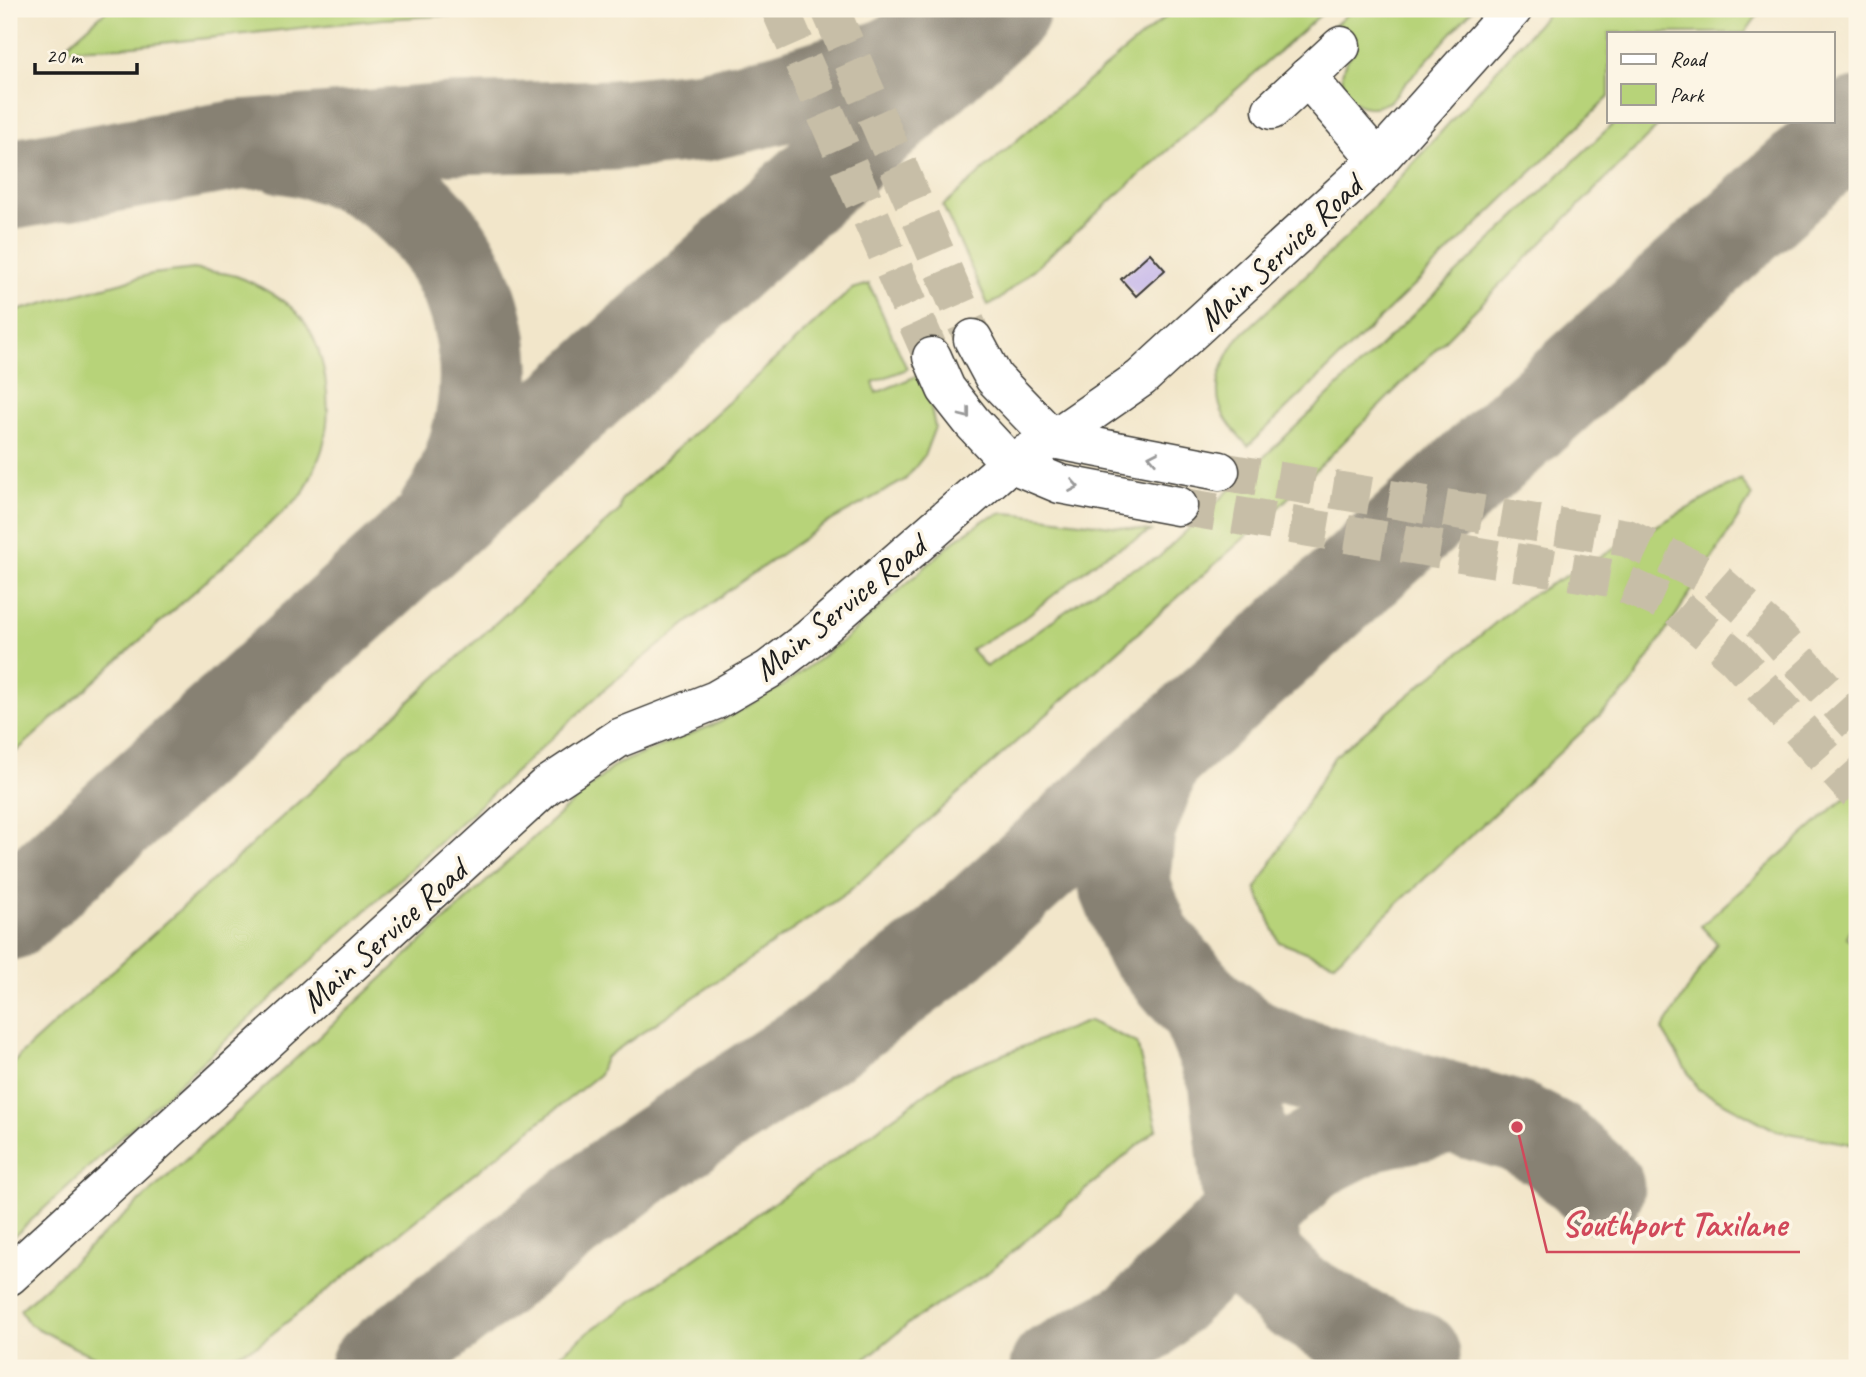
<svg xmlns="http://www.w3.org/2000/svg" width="1866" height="1377" font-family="Caveat,sans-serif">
	<rect width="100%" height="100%" fill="#fcf5e5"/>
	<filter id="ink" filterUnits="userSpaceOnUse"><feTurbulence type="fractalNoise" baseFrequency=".0143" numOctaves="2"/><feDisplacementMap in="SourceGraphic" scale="14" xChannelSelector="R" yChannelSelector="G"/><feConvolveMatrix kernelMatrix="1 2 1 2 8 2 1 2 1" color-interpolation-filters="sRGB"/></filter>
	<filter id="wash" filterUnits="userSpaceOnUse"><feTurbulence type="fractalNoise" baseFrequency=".00686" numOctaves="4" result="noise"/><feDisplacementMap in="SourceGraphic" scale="28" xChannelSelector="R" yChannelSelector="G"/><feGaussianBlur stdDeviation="1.57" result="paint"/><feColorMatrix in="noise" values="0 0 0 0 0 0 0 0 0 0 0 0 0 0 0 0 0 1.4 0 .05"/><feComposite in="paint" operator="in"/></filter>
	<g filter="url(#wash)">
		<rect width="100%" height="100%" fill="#f2e6ca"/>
		<g fill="#b7d379" stroke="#6a784a" stroke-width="2">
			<path d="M108,9H569L383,19L124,47L63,49Z"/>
			<path d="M1175,9H1327L999,300L988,305L943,206L1017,140Z"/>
			<path d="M1353,9H1473L1389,102C1384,104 1378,107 1373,107C1350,109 1336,84 1345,64C1347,59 1352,54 1355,50L1333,27Z"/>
			<path d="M1551,9H1762L1745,33H1609V97L1248,446C1238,435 1224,420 1220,406C1213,382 1225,357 1238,338L1348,236Z"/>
			<path d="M1616,121H1663L1280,506L848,892L605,1058L599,1075L258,1345L218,1361L171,1368H121L75,1348L29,1324L20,1310L222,1127L546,826L615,765L720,722L784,685L845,639L954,541L986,519L1002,513L1018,514L1151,531L1102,557L1019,622L971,649L986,667L1113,578L1158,558Z"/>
			<path d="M194,269C207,272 223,272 236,276C253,282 284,299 296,312C327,344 334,409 322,450C317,465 309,480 303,494L9,758V313L152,274Z"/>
			<path d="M869,284L907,369L873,382L876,393L919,375L928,394L935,427L924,456L905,480L823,525L725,593L607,687L9,1241V1070L20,1055L620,510L621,500L852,289Z"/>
			<path d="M1741,479L1752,496L1630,687L1334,963L1279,942L1256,889L1334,757L1524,599Z"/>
			<path d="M1857,787V917L1846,937L1857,945V1145L1777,1131L1698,1089L1662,1030L1717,943L1701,926Z"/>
			<path d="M1089,1021L1137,1043L1157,1129L985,1275L913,1320L854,1368H544L591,1330L845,1153L952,1074Z"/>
		</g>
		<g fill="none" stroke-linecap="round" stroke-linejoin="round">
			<g stroke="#878173" stroke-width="91">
				<path d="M287,149C299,150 311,154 323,157C445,191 511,326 474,445C467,468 458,494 443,513"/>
				<path d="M9,185L239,145L449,129L613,125L704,116L781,98L888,64L946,34"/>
				<path d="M1156,758L1130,829L1124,884L1147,941L1205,1009L1249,1043L1284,1059L1517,1127L1552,1145L1599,1188"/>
				<path d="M9,915L1005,9"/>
				<path d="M1205,1009L1234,1079L1249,1211L1258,1261L1294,1295L1362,1335L1415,1356"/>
				<path d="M375,1368L633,1167L826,1038L940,952L1857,123"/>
				<path d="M1055,1368L1140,1322L1250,1216L1306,1158L1369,1126L1450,1109"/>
			</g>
		</g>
		<g id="blocks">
			<path fill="#c0b1eb" d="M1150,253L1165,270L1136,296L1121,279Z"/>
		</g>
	</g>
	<g filter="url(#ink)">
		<use href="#blocks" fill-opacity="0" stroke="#3c3a36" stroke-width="2"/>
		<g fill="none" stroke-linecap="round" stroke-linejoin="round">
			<g stroke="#c7bea7" stroke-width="38" stroke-dasharray="38 19" stroke-linecap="butt">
				<path d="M780,9L932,357"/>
				<path d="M830,9L973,339"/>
				<path d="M1220,471L1627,538L1712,578L1773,632L1857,724"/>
				<path d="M1178,506L1611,578L1678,608L1735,657L1857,793"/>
			</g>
			<g stroke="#3c3a36" stroke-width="41">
				<g id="minor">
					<path d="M1307,77L1378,160"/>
					<path d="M1272,110L1341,46"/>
					<path d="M973,339L994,378L1053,439L1220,471"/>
					<path d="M932,357L946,389L972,422L1010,463L1060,484L1178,506"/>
					<path d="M9,1276L545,787L619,738L716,700L768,670L810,638L1010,463L1053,439L1141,378L1378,160L1513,9"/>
				</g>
			</g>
			<use href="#minor" stroke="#fff" stroke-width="38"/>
		</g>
		<defs><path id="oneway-chevron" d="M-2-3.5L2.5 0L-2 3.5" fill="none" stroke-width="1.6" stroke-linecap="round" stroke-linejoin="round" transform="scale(1.75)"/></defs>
		<g stroke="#999">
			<use href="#oneway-chevron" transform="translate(966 414) rotate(52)"/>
			<use href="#oneway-chevron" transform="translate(1153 457) rotate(-169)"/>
			<use href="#oneway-chevron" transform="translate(1074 486) rotate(10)"/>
		</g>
	</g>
	<g text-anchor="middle" stroke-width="7" stroke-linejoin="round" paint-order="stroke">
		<g font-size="33" fill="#1c1c1c" stroke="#fcf5e5">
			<text transform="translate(1279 252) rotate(-43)" y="12">Main Service Road</text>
			<text transform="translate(839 607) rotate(-39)" y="12">Main Service Road</text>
			<text transform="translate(383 935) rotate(-42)" y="12">Main Service Road</text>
		</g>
	</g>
	<path fill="none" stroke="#d1495b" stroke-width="2.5" d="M1517 1127L1547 1252H1800"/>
	<circle fill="#d1495b" stroke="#fcf5e5" stroke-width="2.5" cx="1517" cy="1127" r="7"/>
	<g font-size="35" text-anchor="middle" font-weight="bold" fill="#d1495b" stroke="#fcf5e5" stroke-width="7" stroke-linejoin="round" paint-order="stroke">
		<text x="1674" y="1236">Southport Taxilane</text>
	</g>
	<rect width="1866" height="1377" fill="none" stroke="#fcf5e5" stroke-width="35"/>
	<rect x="1607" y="32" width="228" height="91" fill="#fcf5e5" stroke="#a29e95" stroke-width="2"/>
	<rect x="1621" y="54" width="35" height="10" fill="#ffffff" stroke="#a29e95" stroke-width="2"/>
	<text x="1670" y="66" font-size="21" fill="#1c1c1c">Road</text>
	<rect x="1621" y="84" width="35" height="21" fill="#b7d379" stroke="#a29e95" stroke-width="2"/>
	<text x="1670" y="102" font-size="21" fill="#1c1c1c">Park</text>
	<path d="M35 63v10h102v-10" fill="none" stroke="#1c1c1c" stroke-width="3.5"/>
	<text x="46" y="63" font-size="21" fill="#1c1c1c" stroke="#fcf5e5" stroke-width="5" paint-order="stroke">20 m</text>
</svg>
